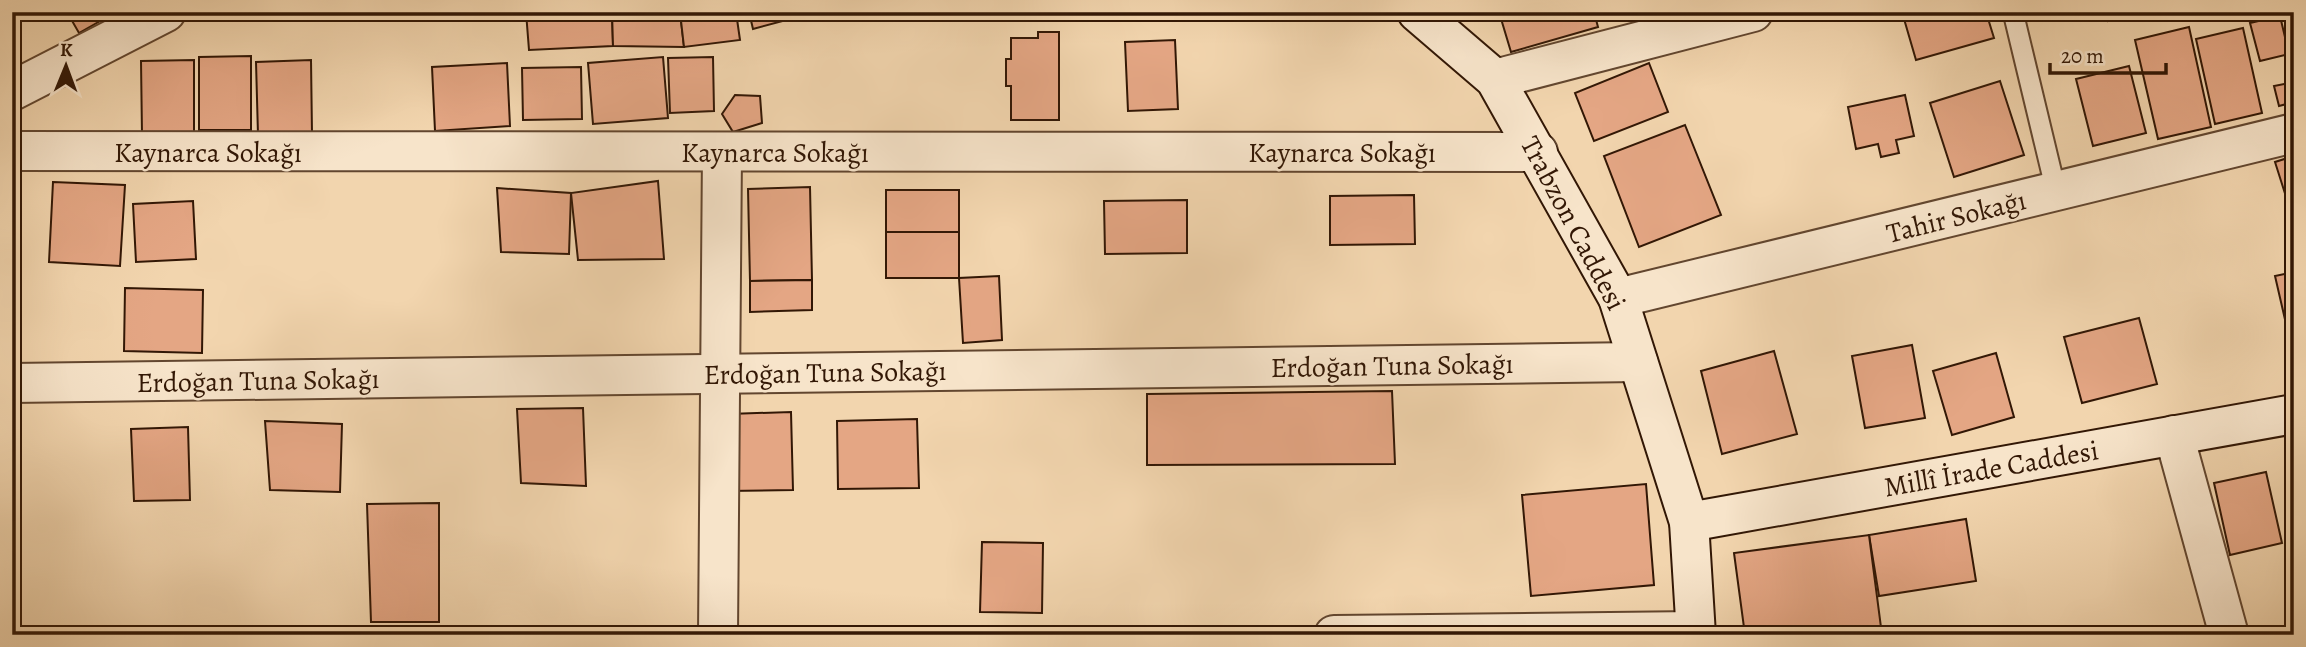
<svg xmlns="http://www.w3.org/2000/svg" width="2306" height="647" font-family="Alegreya,serif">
	<rect width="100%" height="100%" fill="#f2d5ae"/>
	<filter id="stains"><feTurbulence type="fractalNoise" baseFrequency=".00286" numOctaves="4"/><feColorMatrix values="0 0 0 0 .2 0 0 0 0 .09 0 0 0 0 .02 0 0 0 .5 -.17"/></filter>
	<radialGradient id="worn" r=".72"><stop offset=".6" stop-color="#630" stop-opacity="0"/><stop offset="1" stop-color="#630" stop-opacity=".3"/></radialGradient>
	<g fill="#e4a684" stroke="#321705" stroke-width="2">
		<path d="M67,12H116L79,33Z"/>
		<path d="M526,12H612L613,46L529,50Z"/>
		<path d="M612,12H680L684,47L613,46Z"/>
		<path d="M680,12H736L740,40L684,47Z"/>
		<path d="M749,12H804L805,15L753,29Z"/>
		<path d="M1499,12H1594L1598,27L1511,52Z"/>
		<path d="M1902,12H1986L1994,38L1916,60Z"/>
		<path d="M2106,12H2143L2108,21Z"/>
		<path d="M2280,16L2289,54L2260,61L2250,23Z"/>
		<path d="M2189,27L2211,127L2158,139L2135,40Z"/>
		<path d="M2243,28L2262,113L2215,124L2196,39Z"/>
		<path d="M1038,32H1059V120H1011V86H1006V59H1011V38H1038Z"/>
		<path d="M1175,40L1178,109L1128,111L1125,42Z"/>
		<path d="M251,56V130H199V57Z"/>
		<path d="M663,57L668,118L593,124L588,63Z"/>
		<path d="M713,57L714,111L670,113L668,58Z"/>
		<path d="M194,60V134L142,135L141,61Z"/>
		<path d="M311,60L312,134L258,135L256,62Z"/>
		<path d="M507,63L510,126L435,131L432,67Z"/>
		<path d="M1649,63L1668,112L1594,141L1575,93Z"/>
		<path d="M2129,66L2146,133L2093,146L2076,79Z"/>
		<path d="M581,67L582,119L523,120L522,68Z"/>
		<path d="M2000,81L2024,155L1954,177L1930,103Z"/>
		<path d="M2294,82V102L2279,106L2274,86Z"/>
		<path d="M735,95L760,96L762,123L733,132L722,114Z"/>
		<path d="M1905,95L1914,136L1896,140L1899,153L1881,157L1878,144L1856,149L1848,107Z"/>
		<path d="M1685,125L1721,215L1639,247L1604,156Z"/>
		<path d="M2294,156V222L2275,162Z"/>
		<path d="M658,181L664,259L578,260L571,193Z"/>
		<path d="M53,182L125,185L120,266L49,262Z"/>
		<path d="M810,187L812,280L750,281L748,189Z"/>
		<path d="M497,188L571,193L569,254L501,252Z"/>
		<rect x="886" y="190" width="73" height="42"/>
		<path d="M1414,195L1415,244L1330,245V196Z"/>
		<path d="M1187,200V253L1105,254L1104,201Z"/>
		<path d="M193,201L196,259L136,262L133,204Z"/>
		<rect x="886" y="232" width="73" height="46"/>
		<path d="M2294,272V350H2292L2275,276Z"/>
		<path d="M999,276L1002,340L963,343L959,278Z"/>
		<path d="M812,280V310L750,312V281Z"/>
		<path d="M125,288L203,290L202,353L124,351Z"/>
		<path d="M2139,318L2157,384L2082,403L2064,337Z"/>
		<path d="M1912,345L1925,418L1865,428L1852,356Z"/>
		<path d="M1774,351L1797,434L1722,454L1701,371Z"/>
		<path d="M1996,353L2014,417L1952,435L1933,371Z"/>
		<path d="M1392,391L1395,464L1147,465V394Z"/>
		<path d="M583,408L586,486L521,483L517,409Z"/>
		<path d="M791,412L793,490L727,491L729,414Z"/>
		<path d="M917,419L919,488L838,489L837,421Z"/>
		<path d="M265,421L342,424L340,492L270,490Z"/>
		<path d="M188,427L190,500L134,501L131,429Z"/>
		<path d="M2266,472L2282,543L2230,555L2214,483Z"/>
		<path d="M1646,484L1654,585L1531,596L1522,495Z"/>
		<path d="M439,503V622H371L367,504Z"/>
		<path d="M1966,519L1976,581L1879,596L1869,535Z"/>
		<path d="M1869,535L1882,635H1745L1734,553Z"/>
		<path d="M982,542L1043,543L1042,613L980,612Z"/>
	</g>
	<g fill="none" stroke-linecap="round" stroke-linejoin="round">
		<g stroke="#62462f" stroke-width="23">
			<path id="lane" d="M2013,12L2056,191"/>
		</g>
		<g stroke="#62462f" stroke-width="42">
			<g id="street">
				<path d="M1495,79L1753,12"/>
				<path d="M12,91L166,12"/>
				<path d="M12,151L1538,152"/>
				<path d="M1618,298L2294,133"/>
				<path d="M12,383L1638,362"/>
				<path d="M2174,435L2229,635"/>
				<path d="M718,635L722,152"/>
				<path d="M1334,635L1696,631"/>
			</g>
		</g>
		<g stroke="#321705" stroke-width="42">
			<g id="secondary">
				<path d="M1417,12L1495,79L1618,298L1689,522L1696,635"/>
				<path d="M1689,522L2294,414"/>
			</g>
		</g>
		<use href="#lane" stroke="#f7e4ca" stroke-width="19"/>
		<use href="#street" stroke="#f7e4ca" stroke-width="38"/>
		<use href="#secondary" stroke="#f7e4ca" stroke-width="38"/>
	</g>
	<g text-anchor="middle" stroke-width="5" stroke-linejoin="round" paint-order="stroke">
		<g font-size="28" fill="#321705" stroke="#f7e4ca">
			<text x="208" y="162">Kaynarca Sokağı</text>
			<text x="775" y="162">Kaynarca Sokağı</text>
			<text x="1342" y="162">Kaynarca Sokağı</text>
			<text transform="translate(1956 216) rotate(-14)" y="10">Tahir Sokağı</text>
			<text transform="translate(1574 223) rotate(62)" y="10">Trabzon Caddesi</text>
			<text transform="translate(1392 365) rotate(-1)" y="10">Erdoğan Tuna Sokağı</text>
			<text transform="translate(825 372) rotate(-1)" y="10">Erdoğan Tuna Sokağı</text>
			<text transform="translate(258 380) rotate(-1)" y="10">Erdoğan Tuna Sokağı</text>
			<text transform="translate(1991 468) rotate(-10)" y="10">Millî İrade Caddesi</text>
		</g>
	</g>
	<rect width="2306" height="647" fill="none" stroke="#f2d5ae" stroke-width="42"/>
	<rect x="14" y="14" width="2278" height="619" fill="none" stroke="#321705" stroke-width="3.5"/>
	<rect x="21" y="21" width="2264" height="605" fill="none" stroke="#321705" stroke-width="2"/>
	<g transform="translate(66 66) rotate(1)" stroke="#f7e4ca" stroke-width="5" paint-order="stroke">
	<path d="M0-5L12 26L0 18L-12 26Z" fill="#321705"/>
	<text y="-10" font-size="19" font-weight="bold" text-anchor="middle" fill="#321705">K</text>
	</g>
	<path d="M2050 63v10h116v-10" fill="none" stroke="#321705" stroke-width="3.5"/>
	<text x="2061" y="63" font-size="21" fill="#321705" stroke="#f7e4ca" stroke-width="5" paint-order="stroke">20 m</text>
	<rect width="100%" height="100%" filter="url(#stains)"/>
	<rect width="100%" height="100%" fill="url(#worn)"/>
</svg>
